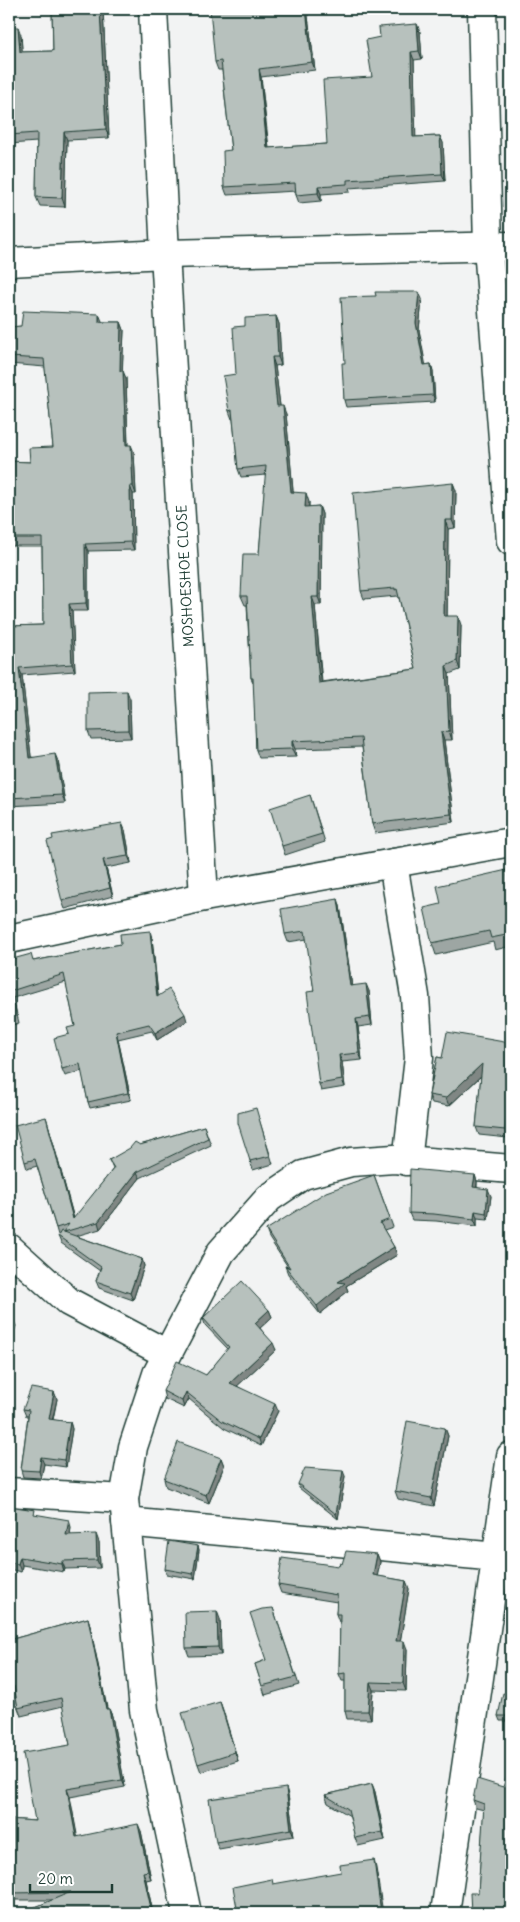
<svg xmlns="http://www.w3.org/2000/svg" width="520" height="1922" font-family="Delius,sans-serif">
	<rect width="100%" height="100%" fill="#f2f3f3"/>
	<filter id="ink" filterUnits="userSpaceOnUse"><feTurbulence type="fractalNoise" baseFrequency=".02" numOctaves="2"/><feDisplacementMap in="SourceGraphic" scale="10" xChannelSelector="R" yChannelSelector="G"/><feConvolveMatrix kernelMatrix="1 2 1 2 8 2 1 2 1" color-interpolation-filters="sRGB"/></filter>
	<g filter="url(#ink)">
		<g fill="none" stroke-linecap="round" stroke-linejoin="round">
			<g stroke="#1f3d34" stroke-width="31">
				<g id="minor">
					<path d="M153,9L165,254L204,897"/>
					<path d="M482,9L488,247L511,541"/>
					<path d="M9,262L165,254L511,246"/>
					<path d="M393,863L415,996L419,1058L407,1161"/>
					<path d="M9,939L204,897L511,842"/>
					<path d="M9,1248L69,1302L167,1354"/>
					<path d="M9,1492L124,1499"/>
					<path d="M126,1522L497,1557"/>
					<path d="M187,1913L144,1710L124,1499L133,1447L157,1374L221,1252L269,1198L303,1175L351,1162L394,1159L511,1169"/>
					<path d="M445,1913L511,1456"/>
				</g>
			</g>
			<use href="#minor" stroke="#fff" stroke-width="28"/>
		</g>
		<g fill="#9da6a3" stroke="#1f3d34">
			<path d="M52,9H103L109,138L67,140L65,207L40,206L36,197L37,142L9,144V27L21,35L22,52L53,51Z"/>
			<path d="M307,9L315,70L261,77L269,148L327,144L372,77L380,37L417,24L420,32L422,59L414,60L415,137L440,136L443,143L445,181L349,188L350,192L321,194V201L299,203L296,195V191L227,195L224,187L231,150L222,70H218L215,62Z"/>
			<path d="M422,299L419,330L425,365L431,364L433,371L435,402L346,407L344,400L345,363Z"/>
			<path d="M276,316L279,324L281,365L275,366L280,406L286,414L293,492L309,502V507L319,506L322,514L321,605H315L322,682L416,669L399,598H398L397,596L364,599L361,591L453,483L456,491L455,528L448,529L447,616L461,625L460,670L449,674L452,740H444L454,822L375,833L372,824L362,747L295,749L296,757L259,758L256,750L254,684L251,678L247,605H245L241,596L259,554L266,475L241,477L238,469L233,419H232L229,411L245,326Z"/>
			<path d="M102,321V322H121L124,330L122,371L126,378L128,445L134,452L136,494H133L134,550L88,551V611H72L75,671L22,675L31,757L58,761L65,803L9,806V626L43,625L42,546H9V461L30,462L53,447L45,367L9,364V327Z"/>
			<path d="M130,699L131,738L91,739L88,731Z"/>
			<path d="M310,795L325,842L285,855L282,846Z"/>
			<path d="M125,830L131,863L106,868L113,896L65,909L62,901Z"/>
			<path d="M507,870L511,883V946L495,950L493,942L436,955L432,943L441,904Z"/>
			<path d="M338,899L340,906L352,986L369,991L372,1025L358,1027L362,1060L342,1062L345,1087L321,1091L319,1084L314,991L307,939L288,942L285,934Z"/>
			<path d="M152,938L158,996L187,1021L157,1040L152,1031L118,1039L131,1100L90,1108L88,1102L82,1071L65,1076L62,1069L69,1034L75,1026L66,982L13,998L19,1023L9,1026V960L33,961Z"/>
			<path d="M437,1057L511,1072V1106L508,1138L479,1135L476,1127L481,1076L449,1106L432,1103L429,1095Z"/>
			<path d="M258,1116L273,1164L253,1170L250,1161Z"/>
			<path d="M48,1124L74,1219L113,1169L109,1160L140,1145L204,1126L211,1145L140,1178L100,1229L76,1236L142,1259L144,1266L133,1300L99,1288L96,1281L100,1271L61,1243L58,1236L59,1235H58L56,1228L37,1166L27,1169L25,1162Z"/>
			<path d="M374,1175L393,1227L384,1230L394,1247L397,1255L346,1286L348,1291L320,1314L288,1274L285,1266L288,1267L269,1238L266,1230Z"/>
			<path d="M475,1175L477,1182V1187L491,1196L488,1219L477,1218V1226L436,1221L412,1220L409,1213Z"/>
			<path d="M269,1310L272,1317L260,1328L276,1350L237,1386L278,1411L261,1446L224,1428L189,1399L184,1408L165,1399L163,1391L206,1375L228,1349L205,1325L203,1318Z"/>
			<path d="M54,1392L57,1399L53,1420L70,1422L72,1429L66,1467L44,1464L41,1478L23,1477L21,1470L28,1416H26L23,1409Z"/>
			<path d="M445,1428L448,1436L434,1506L398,1499L395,1491Z"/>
			<path d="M221,1458L224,1466L209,1503L166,1487L164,1479Z"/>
			<path d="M345,1476L338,1519L299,1488L298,1484Z"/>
			<path d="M9,1506L71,1527L70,1535L99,1542L100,1568L65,1569L64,1572L22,1565L21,1572L9,1569Z"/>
			<path d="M198,1546L199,1550L195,1579L166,1574L165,1569Z"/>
			<path d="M377,1554L380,1562L377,1576L406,1581L409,1589L400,1641L407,1649L406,1691L373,1690L371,1719H347L345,1711V1681H342L339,1674L340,1622H339L336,1614L337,1602L281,1593L278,1585L339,1566L342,1564Z"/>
			<path d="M273,1608L299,1685L265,1695L255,1664L266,1660Z"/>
			<path d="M88,1618L90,1626L107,1709H109L112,1716L125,1787L70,1797L77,1837L141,1831L151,1879L146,1880L153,1913H21L53,1900H9V1819L35,1821L70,1745L63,1706L21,1716L18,1708L15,1694L9,1696V1640Z"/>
			<path d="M220,1619L221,1655L189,1656L186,1648Z"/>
			<path d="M511,1695V1721H500L498,1716Z"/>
			<path d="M220,1702L238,1761L201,1772L198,1764Z"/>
			<path d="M372,1784L375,1792L385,1840L358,1846L355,1838L350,1816L328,1803L325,1795Z"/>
			<path d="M503,1787L478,1893L484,1810L476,1808L473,1800Z"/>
			<path d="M286,1788L288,1795L294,1836L219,1849L216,1842Z"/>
		</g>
		<g fill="#808784" stroke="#1f3d34">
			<path d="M100,9H103L109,138L106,129Z"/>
			<path d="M306,9H307L315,70L312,62Z"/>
			<path d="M417,24L420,32L422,59L419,51Z"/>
			<path d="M18,27L21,35L23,61L20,52Z"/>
			<path d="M411,52L414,60L416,145L413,137Z"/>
			<path d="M259,69L261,77L269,156L267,148Z"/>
			<path d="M64,132L67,140L65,207L62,198Z"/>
			<path d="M440,136L443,143L445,181L442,174Z"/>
			<path d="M318,186L321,194V201L318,193Z"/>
			<path d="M419,292L422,299L419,330L427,372L424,365L416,323Z"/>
			<path d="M99,314L102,321V330L99,322Z"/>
			<path d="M276,316L279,324L281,365L278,357Z"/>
			<path d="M121,322L124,330L122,378L120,371Z"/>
			<path d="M272,357L275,366L281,414L277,406Z"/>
			<path d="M431,364L433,371L435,402L433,395Z"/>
			<path d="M123,371L126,378L128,452L126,445Z"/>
			<path d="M283,406L286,414L294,501L291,492Z"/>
			<path d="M131,445L134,452L136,494L133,486Z"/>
			<path d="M453,483L456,491L455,528L452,520Z"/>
			<path d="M130,486L133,494L134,550L131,542Z"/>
			<path d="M306,493L309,502L308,515L305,507Z"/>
			<path d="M319,506L322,514L321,605L318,597Z"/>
			<path d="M445,520L448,529L447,625L444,616Z"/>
			<path d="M85,544L88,551V611L86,603Z"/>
			<path d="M312,597L315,605L322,691L319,683Z"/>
			<path d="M69,604L72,611L75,671L72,664Z"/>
			<path d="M458,616L461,625L460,670L457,661Z"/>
			<path d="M446,666L449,674L452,740L449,731Z"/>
			<path d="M19,668L22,675L32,765L29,758Z"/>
			<path d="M127,691L130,699L131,738L128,730Z"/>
			<path d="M441,732L444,740L454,822L451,814Z"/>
			<path d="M292,741L295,749L296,757L292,749Z"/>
			<path d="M55,754L58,761L65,803L62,795Z"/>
			<path d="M122,823L125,830L131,863L128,856Z"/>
			<path d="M103,860L106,868L113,896L110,888Z"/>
			<path d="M507,870L511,882V888Z"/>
			<path d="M338,899L340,906L353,994L350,986Z"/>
			<path d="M150,931L152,938L159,1004L157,997Z"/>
			<path d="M366,984L369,991L372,1025L370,1017Z"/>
			<path d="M185,1014L187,1021L157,1040L155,1033Z"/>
			<path d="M356,1019L358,1027L362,1060L359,1053Z"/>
			<path d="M116,1032L118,1039L131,1100L128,1093Z"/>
			<path d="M510,1043L511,1047V1060L509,1078L506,1070Z"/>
			<path d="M339,1055L342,1062L345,1087L342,1080Z"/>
			<path d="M482,1064L485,1072L449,1106L446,1098Z"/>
			<path d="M511,1078V1106L508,1138L505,1130Z"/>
			<path d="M46,1117L48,1124L76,1226L73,1219Z"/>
			<path d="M137,1172L140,1178L100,1229L98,1222Z"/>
			<path d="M475,1175L477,1182L476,1194L473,1187Z"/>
			<path d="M488,1189L491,1196L488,1219L486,1213Z"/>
			<path d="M475,1211L477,1218V1226L474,1219Z"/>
			<path d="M394,1247L397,1255L346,1286L348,1291L320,1314L317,1306L338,1282Z"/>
			<path d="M142,1259L144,1266L133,1300L130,1293Z"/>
			<path d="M269,1310L272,1317L258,1330L255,1323Z"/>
			<path d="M13,1319L16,1326L9,1346V1332Z"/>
			<path d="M273,1343L276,1350L233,1390L230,1383Z"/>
			<path d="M54,1392L57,1399L51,1426L49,1419Z"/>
			<path d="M186,1392L189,1399L184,1408L182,1401Z"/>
			<path d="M275,1404L278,1411L261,1446L259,1439Z"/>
			<path d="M70,1422L72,1429L66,1467L64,1460Z"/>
			<path d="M445,1428L448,1436L434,1506L431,1498Z"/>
			<path d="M41,1457L44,1464L41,1478L39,1471Z"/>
			<path d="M221,1458L224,1466L209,1503L206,1495Z"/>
			<path d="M343,1471L345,1476L338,1519L336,1514Z"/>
			<path d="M69,1520L71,1527L69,1543L66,1535Z"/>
			<path d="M96,1534L99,1542L100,1568L97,1560Z"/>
			<path d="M198,1546L199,1550L195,1579L193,1574Z"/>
			<path d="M377,1554L380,1562L376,1583L373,1575Z"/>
			<path d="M20,1557L22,1565L21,1572L18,1564Z"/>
			<path d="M62,1561L65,1569L64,1572L62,1564Z"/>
			<path d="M406,1581L409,1589L399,1649L396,1641Z"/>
			<path d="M217,1611L220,1619L221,1655L218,1647Z"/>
			<path d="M88,1618L90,1626L109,1717L106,1709Z"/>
			<path d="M404,1641L407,1649L406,1691L403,1683Z"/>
			<path d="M370,1682L373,1690L371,1719L368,1711Z"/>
			<path d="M220,1702L223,1710L238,1761L235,1752Z"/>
			<path d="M109,1709L112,1716L125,1787L122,1780Z"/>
			<path d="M372,1784L375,1792L385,1840L382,1832Z"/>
			<path d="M286,1788L288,1795L294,1836L291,1829Z"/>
			<path d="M67,1789L70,1797L79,1845L76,1837Z"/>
			<path d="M138,1824L141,1831L151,1879L148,1871Z"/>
			<path d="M374,1860L376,1868L383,1913H381Z"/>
			<path d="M143,1872L146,1880L153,1913H152Z"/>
		</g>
		<g fill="#b7c1bd" stroke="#1f3d34">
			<path d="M52,9H100L106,129L64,132L62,198L36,197L37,133L9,135V27H18L20,52L53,51Z"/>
			<path d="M210,9H306L312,62L259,69L267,148L327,144L323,80L372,77L366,40L380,37L379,27L417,24L419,51L411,52L413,137L440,136L442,174L347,180V184L318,186V193L296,195L295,183L224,187L223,151L231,150L221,61L215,62Z"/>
			<path d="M375,292H419L416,323L424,365L431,364L433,395L344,400L342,363H345L341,297L376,296Z"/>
			<path d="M23,311L99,314V322H121L120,371H123L126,445H131L133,486H130L131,542L85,544L86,603L69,604L72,664L19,668L29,758L55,754L62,795L9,798V626L43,625L42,538H9V461L30,462L29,448L53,447L44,359L9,357V327L21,326Z"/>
			<path d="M276,316L278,357H272L277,406H283L291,492L306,493L305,507L319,506L318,597H312L319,683L416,669L397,589L395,590V588L361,591L353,493L453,483L452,520H445L444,616H458L457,661L446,666L449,731L441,732L451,814L372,824L361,738L292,741V749L256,750L253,678H251L247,596H241L243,554H259L266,466L238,469L232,410L229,411L223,376L236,374L233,327L245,326V318Z"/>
			<path d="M127,691L128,730L88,731V692Z"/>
			<path d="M310,795L322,834L282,846L270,808Z"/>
			<path d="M122,823L128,856L103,860L110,888L62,901L47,841L53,839L52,835Z"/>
			<path d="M507,870L510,885H511V934L491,938L489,931L432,943L424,908L441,904L437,886Z"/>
			<path d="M338,899L350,986L366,984L370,1017L356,1019L359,1053L339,1055L342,1080L319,1084L307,992L314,991L305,931L285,934L281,909Z"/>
			<path d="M150,931L157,997L169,989L185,1014L155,1033L149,1024L116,1032L128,1093L88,1102L80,1064L62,1069L54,1038L69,1034L67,1028L75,1026L64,974L11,991L17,1016L9,1018V960L31,954L33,961L121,944L120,934Z"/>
			<path d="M447,1032L510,1043L506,1070L511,1072V1078L505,1130L476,1127L482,1064L446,1098L429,1095L437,1057L442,1058Z"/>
			<path d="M256,1108L270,1156L250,1161L238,1123V1113Z"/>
			<path d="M46,1117L73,1219L114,1168L109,1160L130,1148L135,1142L140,1145L204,1126L208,1138L137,1172L98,1222L64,1232L142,1259L130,1293L96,1281L101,1267L58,1236L61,1231L63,1232L69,1224L56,1228L35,1159L25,1162L15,1125Z"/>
			<path d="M410,1169L475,1175L473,1187L488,1189L486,1213L475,1211L474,1219L434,1214L409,1213Z"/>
			<path d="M374,1175L390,1219L380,1223L394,1247L338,1282L345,1283L317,1306L285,1266L290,1268L266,1230L326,1192Z"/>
			<path d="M242,1281L269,1310L255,1323L273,1343L230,1383L275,1404L259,1439L222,1421L186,1392L182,1401L163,1391L177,1361L206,1375L229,1347L203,1318Z"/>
			<path d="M9,1318L13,1319L9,1332Z"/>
			<path d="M31,1388L54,1392L49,1419L70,1422L64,1460L41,1457L39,1471L21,1470L29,1410L23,1409Z"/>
			<path d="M407,1421L445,1428L431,1498L395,1491Z"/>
			<path d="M178,1442L221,1458L206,1495L164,1479Z"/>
			<path d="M305,1468L343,1471L336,1514L298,1484Z"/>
			<path d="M9,1506L35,1510L34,1514L69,1520L66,1535L96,1534L97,1560L62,1561V1564L20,1557L18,1564L9,1562Z"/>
			<path d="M169,1541L198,1546L193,1574L165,1569Z"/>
			<path d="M346,1551L377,1554L373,1575L406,1581L396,1641H404L403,1683L370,1682L368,1711H345V1673L339,1674L340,1614H336L337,1595L278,1585L282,1558L339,1566L340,1563L342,1564Z"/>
			<path d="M273,1608L296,1677L262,1686L255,1664L266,1660L250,1613L262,1609Z"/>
			<path d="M217,1611L218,1647L186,1648L185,1612Z"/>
			<path d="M88,1618L106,1709H109L122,1780L67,1789L76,1837L138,1824L148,1871L143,1872L152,1913H21L71,1892L9,1893V1819L35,1821L23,1753L70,1745L61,1698L18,1708L14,1686L9,1688V1640Z"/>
			<path d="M503,1693L511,1695V1716H498Z"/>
			<path d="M220,1702L235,1752L198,1764L182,1713Z"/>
			<path d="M507,1776L511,1777V1913H471L470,1893H478L484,1804L473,1800L477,1779L503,1787Z"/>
			<path d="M372,1784L382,1832L355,1838L348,1809L325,1795Z"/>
			<path d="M286,1788L291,1829L216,1842L209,1799Z"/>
			<path d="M374,1860L381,1913H238L233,1887L272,1879L273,1884L341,1872L340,1865Z"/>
		</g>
	</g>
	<g text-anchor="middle" stroke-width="4" stroke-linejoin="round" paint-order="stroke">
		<g font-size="14" fill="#1f3d34" stroke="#fff">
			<text transform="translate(185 576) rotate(-93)" y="5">MOSHOESHOE CLOSE</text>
		</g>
	</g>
	<rect width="520" height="1922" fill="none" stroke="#fff" stroke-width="30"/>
	<rect x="15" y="15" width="490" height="1892" fill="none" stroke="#1f3d34" stroke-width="2" filter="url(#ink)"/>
	<path d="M30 1884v8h82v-8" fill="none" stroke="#1f3d34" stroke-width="2.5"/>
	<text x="38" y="1884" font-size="15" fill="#1f3d34" stroke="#ffffff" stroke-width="4" paint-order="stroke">20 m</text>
</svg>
